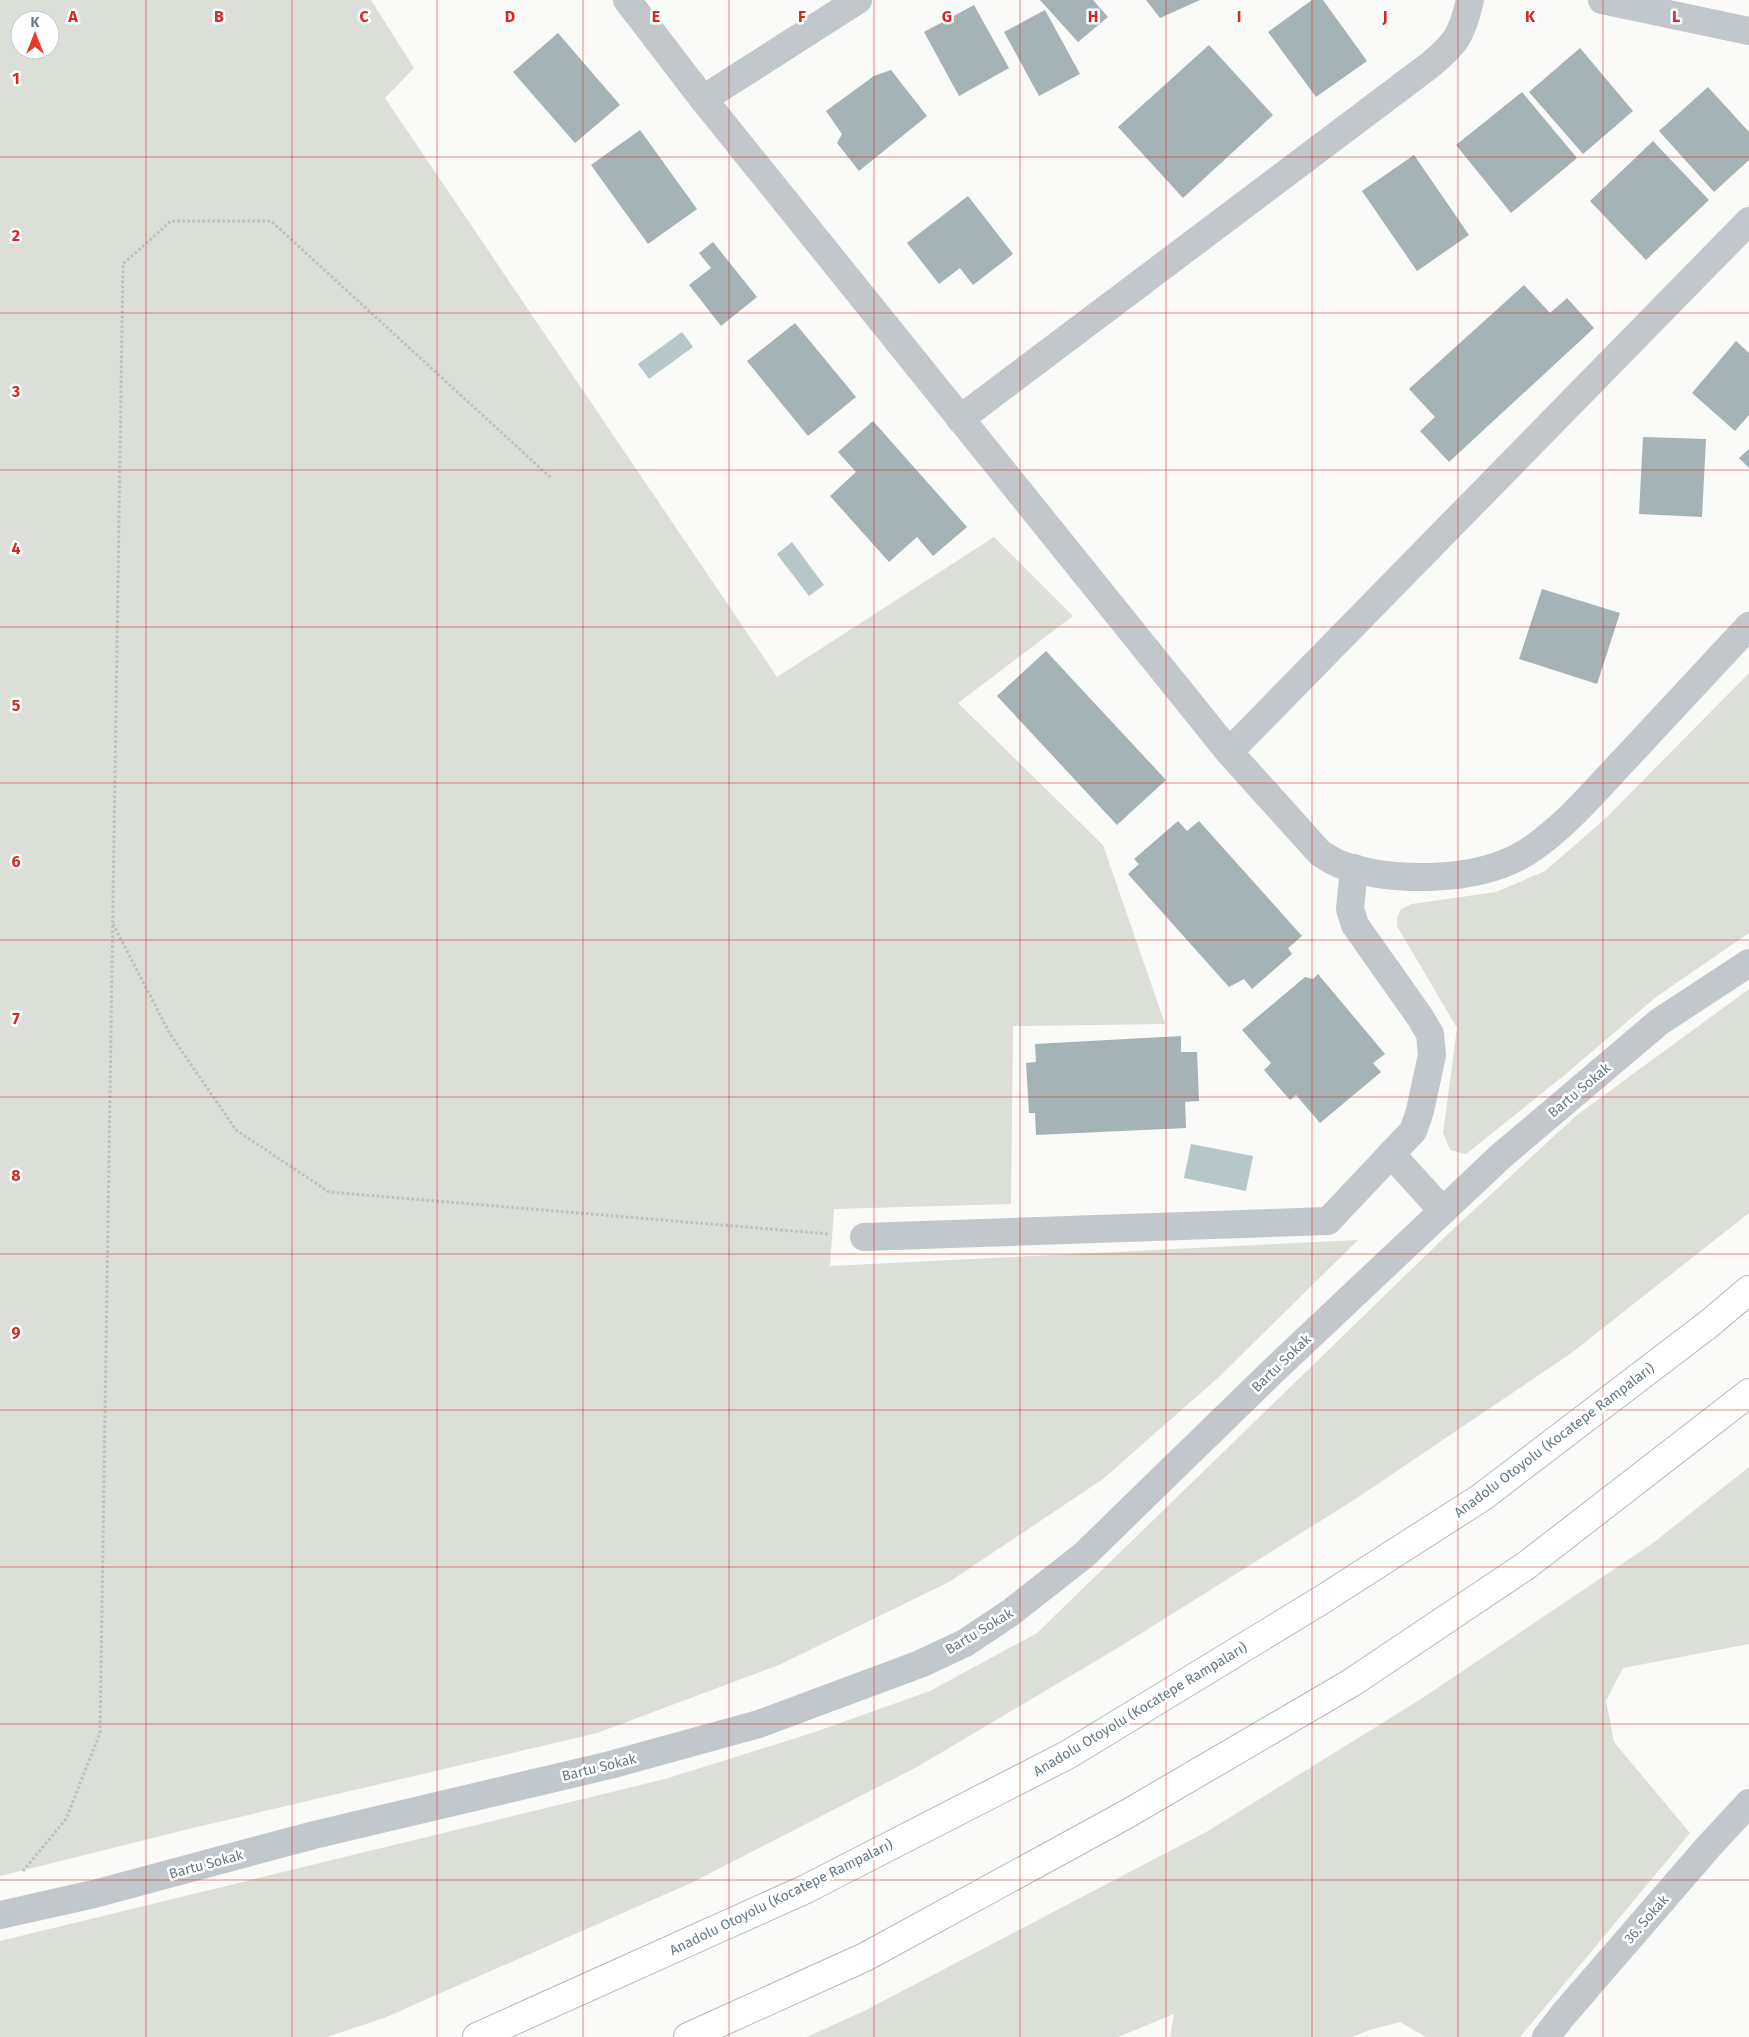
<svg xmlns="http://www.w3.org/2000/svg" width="1749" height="2037" font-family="'Fira Sans',sans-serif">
	<rect width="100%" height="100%" fill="#fafaf8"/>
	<g fill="#dbdfd7" fill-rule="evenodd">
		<path d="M0,0H371L414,68L385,98L777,677L994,537L1073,616L958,703L1103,845L1165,1024L1013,1026L1011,1204L834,1209L830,1266L1358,1240L1220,1376L1103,1479L949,1582L779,1665L597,1733L197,1827L0,1876ZM20,20H50V50H20Z"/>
		<path d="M1749,673V933L1656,997L1567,1073L1466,1154L1450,1150L1443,1133L1457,1028L1397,926V918L1401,909L1412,904L1496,892L1545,871L1606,818Z"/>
		<path d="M1749,989V1213L1570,1354L1357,1498L1121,1646L917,1767L691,1883L384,2018L327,2037H0V1941L665,1779L812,1733L930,1691L1037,1633L1451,1231L1577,1115Z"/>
		<path d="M1749,1467V1644L1623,1668L1606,1701L1614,1742L1690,1833L1520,2037H1426L1400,2022L1370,2030L1352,2037H1170L1174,2014L1118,2037H807L864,2011L1208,1831L1421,1699L1653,1543Z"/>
	</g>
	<g fill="#b7c7c9">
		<path d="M682,332L693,347L649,379L638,364Z"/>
		<path d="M792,542L824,585L809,596L777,554Z"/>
		<path d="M1191,1144L1253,1156L1246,1191L1184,1178Z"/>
	</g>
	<g fill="#a5b2b6">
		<path d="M1040,0H1093L1108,17L1078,42Z"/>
		<path d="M1146,0H1200L1160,18Z"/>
		<path d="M1312,0H1323L1367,61L1316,97L1268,32Z"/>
		<path d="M974,5L1009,68L959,96L924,32Z"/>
		<path d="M1045,10L1080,74L1039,96L1004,32Z"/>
		<path d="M558,33L620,105L575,143L513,72Z"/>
		<path d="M1209,45L1273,115L1183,198L1118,127Z"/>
		<path d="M1580,48L1633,111L1583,154L1529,92Z"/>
		<path d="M891,70L927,116L859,171L837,143L842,134L826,111L874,76Z"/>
		<path d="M1708,87L1749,132V160L1714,192L1659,131Z"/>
		<path d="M1522,92L1577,158L1511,213L1456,145Z"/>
		<path d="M640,130L697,209L648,244L591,165Z"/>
		<path d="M1653,141L1709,200L1646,260L1590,201Z"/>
		<path d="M1414,155L1469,235L1417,271L1362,191Z"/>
		<path d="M968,196L1013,254L973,285L960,268L939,284L907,243Z"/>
		<path d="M713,242L757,297L721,326L689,285L711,268L699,253Z"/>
		<path d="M1524,285L1550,313L1567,298L1594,328L1449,462L1420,431L1435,417L1409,389Z"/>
		<path d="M795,323L856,397L808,436L747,361Z"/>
		<path d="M1736,341L1749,353V415L1735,431L1692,393Z"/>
		<path d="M873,421L967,527L933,556L917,537L889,562L830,496L856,472L838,452Z"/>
		<path d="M1643,437L1706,439L1702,517L1639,514Z"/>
		<path d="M1749,449V468L1739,458Z"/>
		<path d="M1542,589L1620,613L1597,684L1519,659Z"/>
		<path d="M1046,651L1166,780L1117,825L997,696Z"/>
		<path d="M1178,821L1187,831L1199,821L1302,936L1288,948L1292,954L1252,989L1244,979L1229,987L1128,874L1139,864L1134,859Z"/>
		<path d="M1318,974L1385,1054L1373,1063L1381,1072L1320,1123L1296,1095L1290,1100L1264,1070L1271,1063L1242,1030L1305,977L1313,979Z"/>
		<path d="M1181,1036V1052H1197L1199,1101L1185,1102L1186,1128L1036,1135L1035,1113H1029L1026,1063L1036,1062L1035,1044Z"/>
	</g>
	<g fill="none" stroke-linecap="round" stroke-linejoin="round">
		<g stroke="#b4babd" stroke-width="30">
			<g id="highway">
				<path d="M477,2037L806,1889L1069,1754L1320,1601L1482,1497L1710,1323L1749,1290"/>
				<path d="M688,2037L865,1957L1127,1814L1351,1683L1527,1565L1749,1393"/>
			</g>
		</g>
		<g stroke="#bbc0c2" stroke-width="3" stroke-dasharray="2.5 2.5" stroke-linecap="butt">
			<path d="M113,924L170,1034L236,1130L329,1192L829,1234"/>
			<path d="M23,1871L66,1819L100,1733L123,264L171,221H271L550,477"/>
		</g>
		<g stroke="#c1c7ca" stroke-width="28">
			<path d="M627,0L703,99L858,0"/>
			<path d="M1602,0L1749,31"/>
			<path d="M703,99L1229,752L1320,853C1326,857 1333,861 1339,864C1392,883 1478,883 1527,852C1563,829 1596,790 1625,759C1667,714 1708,670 1749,626"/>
			<path d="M960,419L1430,65C1457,43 1462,34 1470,0"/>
			<path d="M1229,752L1749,221"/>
			<path d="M1391,1154L1443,1211"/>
			<path d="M864,1237L1328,1221L1413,1131L1420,1111L1432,1055L1430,1034L1420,1017L1355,925L1350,909L1354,868"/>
			<path d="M0,1915L94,1894L314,1835L610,1765L759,1724L920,1664L965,1643L1010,1613L1084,1555L1274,1370L1501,1156L1659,1022L1749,963"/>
			<path d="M1546,2037L1563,2015L1709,1846L1749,1803"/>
		</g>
		<use href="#highway" stroke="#fff" stroke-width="28"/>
	</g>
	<path fill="none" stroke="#d62828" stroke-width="1" stroke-opacity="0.55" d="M146,0V2037M292,0V2037M437,0V2037M583,0V2037M729,0V2037M874,0V2037M1020,0V2037M1166,0V2037M1312,0V2037M1458,0V2037M1603,0V2037M0,157H1749M0,313H1749M0,470H1749M0,627H1749M0,783H1749M0,940H1749M0,1097H1749M0,1254H1749M0,1410H1749M0,1567H1749M0,1724H1749M0,1880H1749"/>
	<g text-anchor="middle" stroke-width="5" stroke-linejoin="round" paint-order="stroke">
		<g font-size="14" fill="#647a84" stroke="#fff">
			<text transform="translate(1579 1090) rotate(-40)" y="5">Bartu Sokak</text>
			<text transform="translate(1281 1363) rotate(-44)" y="5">Bartu Sokak</text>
			<text transform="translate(1554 1440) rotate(-37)" y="5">Anadolu Otoyolu (Kocatepe Rampaları)</text>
			<text transform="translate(979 1631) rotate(-31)" y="5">Bartu Sokak</text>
			<text transform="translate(1140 1709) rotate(-31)" y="5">Anadolu Otoyolu (Kocatepe Rampaları)</text>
			<text transform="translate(599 1767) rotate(-14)" y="5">Bartu Sokak</text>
			<text transform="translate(206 1864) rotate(-15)" y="5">Bartu Sokak</text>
			<text transform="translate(781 1897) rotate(-26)" y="5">Anadolu Otoyolu (Kocatepe Rampaları)</text>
			<text transform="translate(1646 1919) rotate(-49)" y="5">36. Sokak</text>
		</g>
	</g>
	<g font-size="16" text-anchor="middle" font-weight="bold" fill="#d62828" stroke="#fff" stroke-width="5" stroke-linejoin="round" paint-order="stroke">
		<text x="73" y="22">A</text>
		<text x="219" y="22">B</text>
		<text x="364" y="22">C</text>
		<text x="510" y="22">D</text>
		<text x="656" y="22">E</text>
		<text x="802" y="22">F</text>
		<text x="947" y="22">G</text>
		<text x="1093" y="22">H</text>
		<text x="1239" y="22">I</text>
		<text x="1385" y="22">J</text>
		<text x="1530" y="22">K</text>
		<text x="1676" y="22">L</text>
		<text x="16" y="84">1</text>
		<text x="16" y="241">2</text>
		<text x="16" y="397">3</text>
		<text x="16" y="554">4</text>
		<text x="16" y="711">5</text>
		<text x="16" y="867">6</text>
		<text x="16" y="1024">7</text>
		<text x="16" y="1181">8</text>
		<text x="16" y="1338">9</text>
	</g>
	<g transform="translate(35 35)"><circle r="24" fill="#ffffff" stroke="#c1cace"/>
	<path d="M0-4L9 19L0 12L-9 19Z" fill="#e8392a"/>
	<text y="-8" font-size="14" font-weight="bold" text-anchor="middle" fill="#647a84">K</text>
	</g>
</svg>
